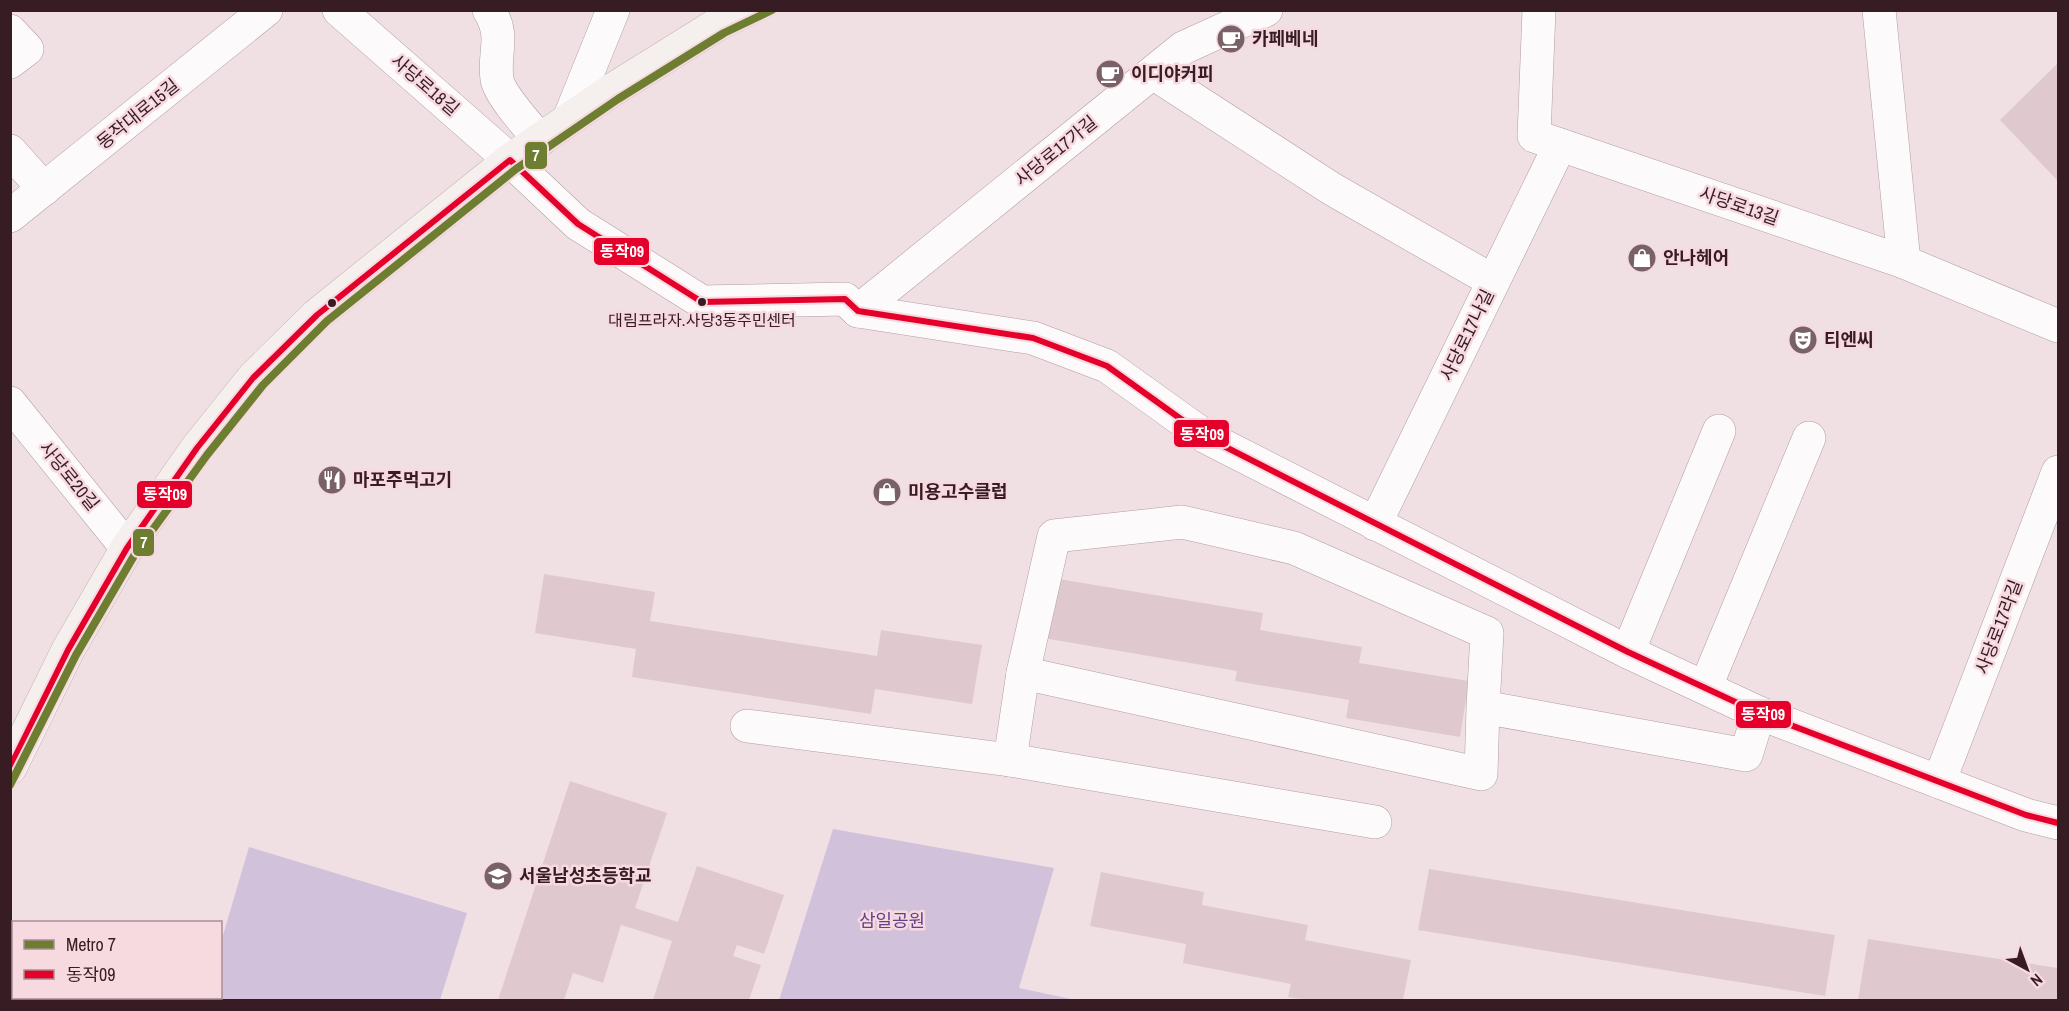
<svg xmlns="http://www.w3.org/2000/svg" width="2069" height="1011" font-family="'Archivo Narrow','Noto Sans KR',sans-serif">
	<rect width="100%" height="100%" fill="#f0e0e4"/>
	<g fill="#d1c1db">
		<path d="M833,829L1054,868L1019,988L1076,1000H779Z"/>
		<path d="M249,847L467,913L440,1000H203L204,998H220L221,942Z"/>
	</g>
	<g fill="#dfc9cf">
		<path d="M2058,63V181L2000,120Z"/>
		<path d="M544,574L655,592L650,621L877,656L881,630L982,645L972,704L875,689L871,714L632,677L636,649L535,633Z"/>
		<path d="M1053,578L1263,613L1260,630L1362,647L1359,663L1469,681L1460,737L1346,718L1349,700L1235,681L1237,671L1043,638Z"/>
		<path d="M570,781L667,813L635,908L678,922L697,866L784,895L764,954L737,945L733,956L761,965L749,1000H653L672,941L621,925L603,983L573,973L564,1000H498Z"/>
		<path d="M1429,869L1835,935L1825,996L1418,930Z"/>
		<path d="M1101,872L1204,892L1202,905L1308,925L1305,940L1411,960L1403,1000H1308L1288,997L1291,984L1183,963L1186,944L1090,926Z"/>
		<path d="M1868,939L2058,968V1000H1858Z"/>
	</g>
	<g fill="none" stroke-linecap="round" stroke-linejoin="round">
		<g stroke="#b09da3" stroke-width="34">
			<g id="minor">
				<path d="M339,10L510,160L578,224L702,302L845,299L858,311L1033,338L1107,366L1206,437L1628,652L1759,713L2026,815L2058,823"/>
				<path d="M489,10C506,38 493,51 497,79C499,94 529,127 540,140"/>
				<path d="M1539,10L1534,136L1904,262L2058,326"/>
				<path d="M1879,10L1904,262"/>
				<path d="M10,31L27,49L10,62"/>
				<path d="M1153,73L1332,189L1493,281"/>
				<path d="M569,119L613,10"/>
				<path d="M10,151L44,189"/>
				<path d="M10,216L266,10"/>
				<path d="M858,311L1183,48L1266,10"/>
				<path d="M10,403L127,548"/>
				<path d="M1375,524L1560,145"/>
				<path d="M1628,652L1719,431"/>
				<path d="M1023,673L1010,760L1375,822"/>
				<path d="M1706,686L1809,438"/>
				<path d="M1483,707L1481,774L1023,673L1054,536L1182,522L1294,548L1487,633L1483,707L1746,755L1759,713"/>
				<path d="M747,726L1010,760"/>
				<path d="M1939,782L2058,472"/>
			</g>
		</g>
		<g stroke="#c3b5b2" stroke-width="34">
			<path id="major" d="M10,768L68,650L127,548L197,448L253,378L317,315L510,160L612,90L718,24L747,10"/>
		</g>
		<use href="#minor" stroke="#fdfafb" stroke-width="33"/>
		<use href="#major" stroke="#f5f0ee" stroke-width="33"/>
		<g stroke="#f7d9e0" stroke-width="10">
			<path id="bus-1" d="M10,767L68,650L127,548L197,448L253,378L317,315L510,160L578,224L702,302L845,299L858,311L1033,338L1107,366L1206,437L1628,652L1759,713L2026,815L2058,823"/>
		</g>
		<use href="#bus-1" stroke="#e4002b" stroke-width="6"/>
		<g stroke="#f7d9e0" stroke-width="12">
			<path id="metro-1" d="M10,785L76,655L135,554L207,455L263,385L327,321L516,169L618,99L724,33L772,10"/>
		</g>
		<use href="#metro-1" stroke="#6e7e31" stroke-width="8"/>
	</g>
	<defs>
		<g id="cafe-disc" transform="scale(1.5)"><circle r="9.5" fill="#786167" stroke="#f7d9e0"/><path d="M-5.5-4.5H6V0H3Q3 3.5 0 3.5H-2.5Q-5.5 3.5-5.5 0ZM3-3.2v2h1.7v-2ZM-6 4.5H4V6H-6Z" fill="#fff"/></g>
		<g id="shop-disc" transform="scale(1.5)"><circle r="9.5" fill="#786167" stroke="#f7d9e0"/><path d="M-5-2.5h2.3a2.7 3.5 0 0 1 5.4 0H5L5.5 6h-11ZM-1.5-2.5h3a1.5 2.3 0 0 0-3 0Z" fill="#fff"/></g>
		<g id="theatre-disc" transform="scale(1.5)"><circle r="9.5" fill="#786167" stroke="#f7d9e0"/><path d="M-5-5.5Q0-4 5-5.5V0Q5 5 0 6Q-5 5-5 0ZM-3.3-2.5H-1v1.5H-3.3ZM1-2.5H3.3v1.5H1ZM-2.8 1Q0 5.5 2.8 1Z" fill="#fff"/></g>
		<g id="restaurant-disc" transform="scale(1.5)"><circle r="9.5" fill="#786167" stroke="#f7d9e0"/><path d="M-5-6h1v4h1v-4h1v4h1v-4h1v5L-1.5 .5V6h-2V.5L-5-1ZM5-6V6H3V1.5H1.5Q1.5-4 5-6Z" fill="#fff"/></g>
		<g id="school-disc" transform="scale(1.5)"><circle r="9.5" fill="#786167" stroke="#f7d9e0"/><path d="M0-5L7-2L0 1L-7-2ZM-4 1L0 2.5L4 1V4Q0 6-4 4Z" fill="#fff"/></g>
	</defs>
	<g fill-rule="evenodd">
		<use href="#cafe-disc" x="1231" y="39"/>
		<use href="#cafe-disc" x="1110" y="74"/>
		<use href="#shop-disc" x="1642" y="258"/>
		<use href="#theatre-disc" x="1803" y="340"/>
		<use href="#restaurant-disc" x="332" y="480"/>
		<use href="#shop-disc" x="887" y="492"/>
		<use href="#school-disc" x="498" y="876"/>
	</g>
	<g fill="#371c24" stroke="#f7d9e0" stroke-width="2">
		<circle cx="702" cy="302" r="5"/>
		<circle cx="332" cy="303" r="5"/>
	</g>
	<g text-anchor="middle" stroke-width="5" stroke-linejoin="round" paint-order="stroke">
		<g font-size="16" fill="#371c24" stroke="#f7d9e0">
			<text x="702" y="326">대림프라자.사당3동주민센터</text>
		</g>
		<g font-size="18" font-weight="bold" fill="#371c24" stroke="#f7d9e0" text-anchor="start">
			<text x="1252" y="45">카페베네</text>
			<text x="1131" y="80">이디야커피</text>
			<text x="1663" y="264">안나헤어</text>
			<text x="1824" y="346">티엔씨</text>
			<text x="353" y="486">마포주먹고기</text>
			<text x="908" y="498">미용고수클럽</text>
			<text x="519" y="882">서울남성초등학교</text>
		</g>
		<g font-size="18" fill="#371c24" stroke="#f7d9e0">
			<text transform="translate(425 85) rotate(41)" y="6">사당로18길</text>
			<text transform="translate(138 114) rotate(-39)" y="6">동작대로15길</text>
			<text transform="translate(1056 151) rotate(-39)" y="6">사당로17가길</text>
			<text transform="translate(1739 206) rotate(19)" y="6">사당로13길</text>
			<text transform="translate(1467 335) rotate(-64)" y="6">사당로17나길</text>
			<text transform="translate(69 476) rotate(51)" y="6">사당로20길</text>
			<text transform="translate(1999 627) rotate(-69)" y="6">사당로17라길</text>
		</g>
		<g font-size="18" fill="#61438c" stroke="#f7d9e0">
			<text x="892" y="927">삼일공원</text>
		</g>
	</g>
	<g stroke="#f7d9e0" stroke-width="2">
		<rect x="524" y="141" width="24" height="29" rx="6" fill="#6e7e31"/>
		<rect x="593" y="237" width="57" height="29" rx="6" fill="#e4002b"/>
		<rect x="1173" y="419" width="57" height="29" rx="6" fill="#e4002b"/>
		<rect x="136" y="480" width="57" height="29" rx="6" fill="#e4002b"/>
		<rect x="132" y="528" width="23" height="29" rx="6" fill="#6e7e31"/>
		<rect x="1735" y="700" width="57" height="29" rx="6" fill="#e4002b"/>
	</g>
	<g font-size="16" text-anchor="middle" font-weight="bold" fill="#fff">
		<text x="536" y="161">7</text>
		<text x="622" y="257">동작09</text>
		<text x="1202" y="440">동작09</text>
		<text x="165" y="500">동작09</text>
		<text x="144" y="548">7</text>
		<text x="1763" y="720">동작09</text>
	</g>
	<rect width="2069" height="1011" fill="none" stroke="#371c24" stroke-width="24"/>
	<rect x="12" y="921" width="210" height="78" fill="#f7d9e0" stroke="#aa8d95" stroke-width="1.5"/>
	<rect x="24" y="940" width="30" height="9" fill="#6e7e31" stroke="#aa8d95" stroke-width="1.5"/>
	<text x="66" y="951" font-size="18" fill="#371c24">Metro 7</text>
	<rect x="24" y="970" width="30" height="9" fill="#e4002b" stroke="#aa8d95" stroke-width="1.5"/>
	<text x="66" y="981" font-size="18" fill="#371c24">동작09</text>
	<g transform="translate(2027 969) rotate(139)" stroke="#f7d9e0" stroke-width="4.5" paint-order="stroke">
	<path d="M0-4.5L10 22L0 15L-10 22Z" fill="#371c24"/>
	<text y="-9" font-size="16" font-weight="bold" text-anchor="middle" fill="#371c24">N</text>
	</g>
</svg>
